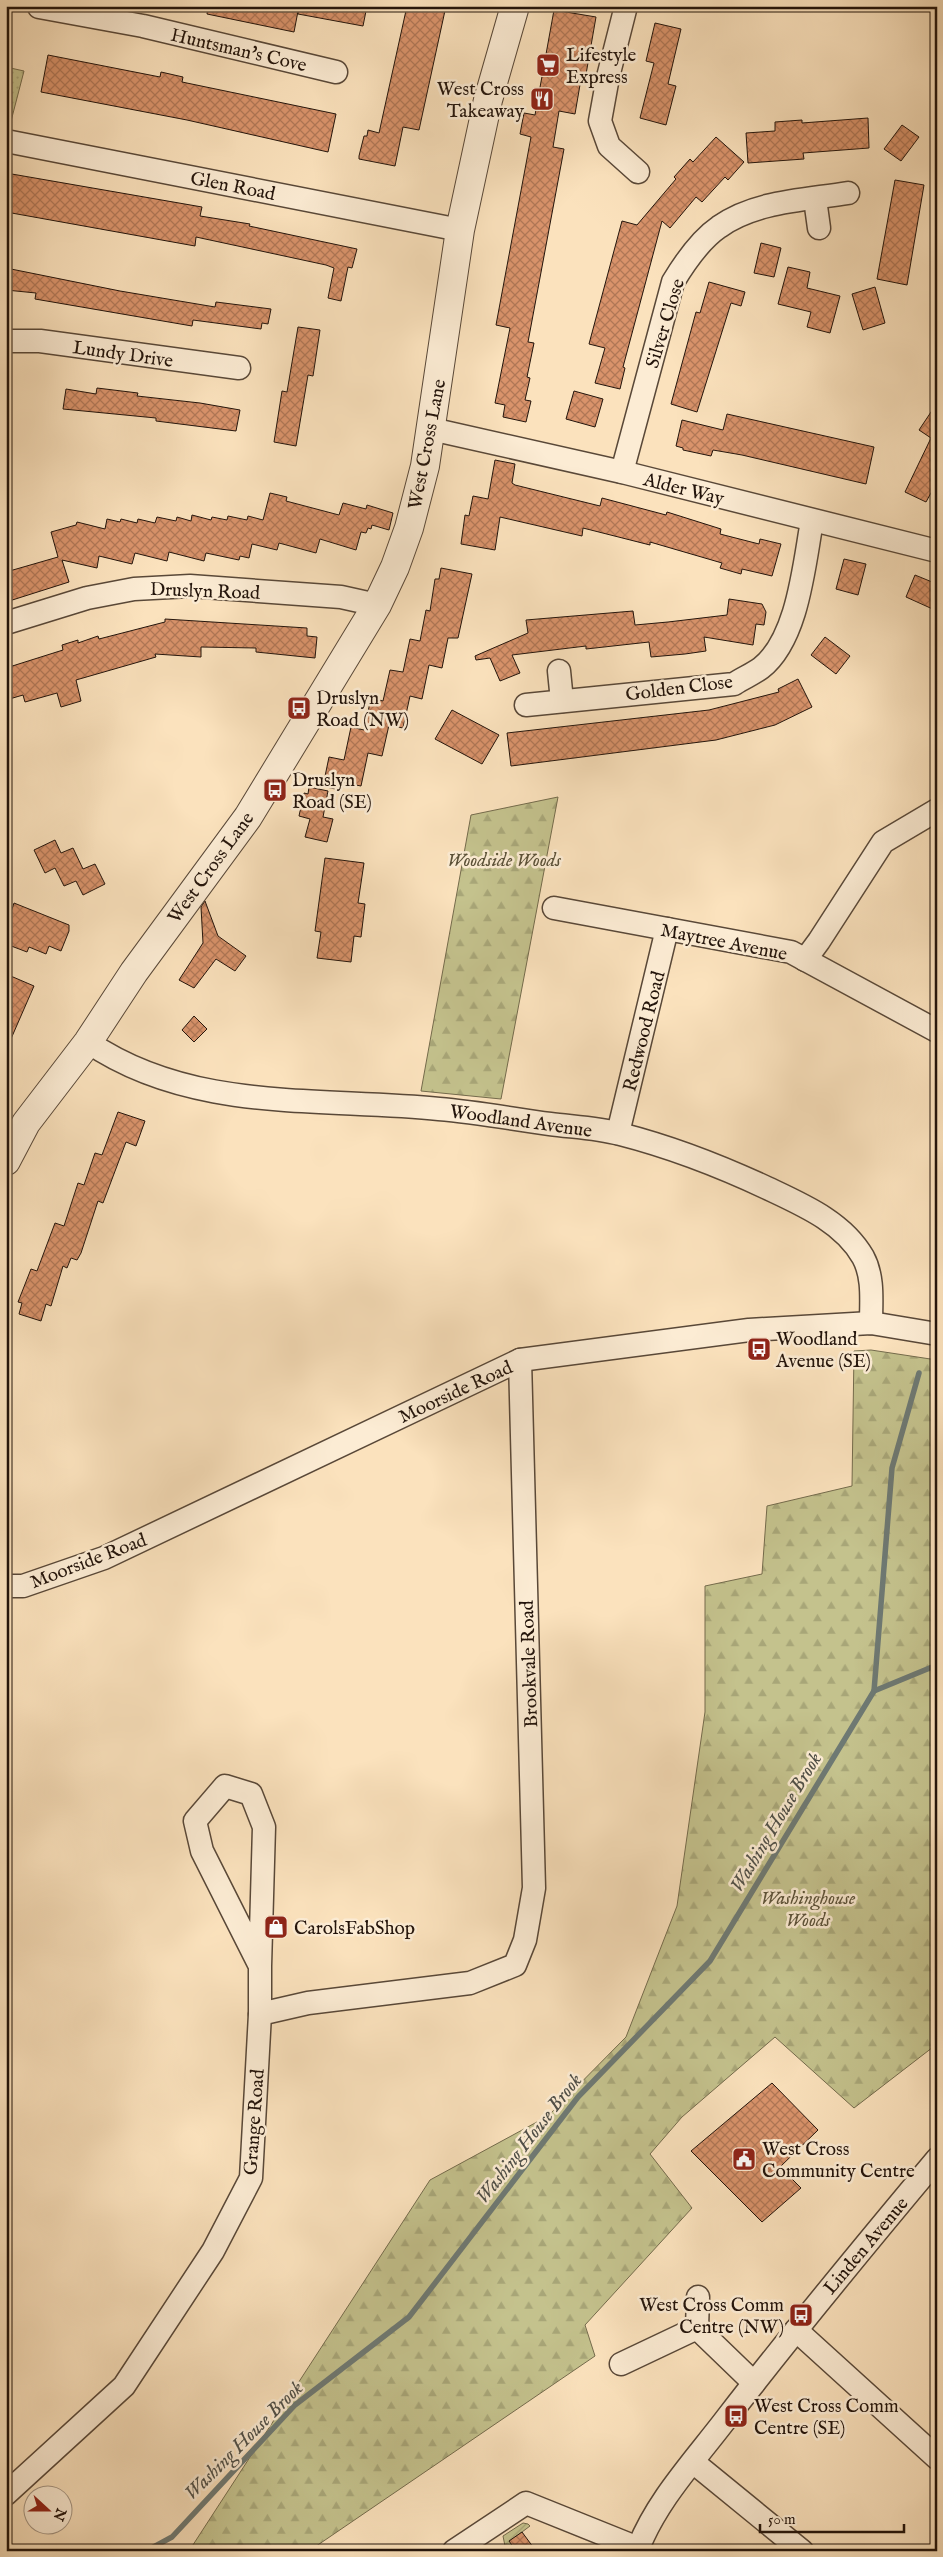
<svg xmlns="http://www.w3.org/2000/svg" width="943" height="2557" font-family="'IM FELL English',serif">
	<defs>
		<pattern id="grass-dots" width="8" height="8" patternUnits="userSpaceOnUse" patternTransform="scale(1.25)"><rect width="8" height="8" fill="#c4c28d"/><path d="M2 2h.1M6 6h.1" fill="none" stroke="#a8a678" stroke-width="1.8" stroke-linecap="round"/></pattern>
		<pattern id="forest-firs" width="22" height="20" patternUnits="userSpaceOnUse" patternTransform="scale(1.25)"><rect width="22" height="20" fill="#c4c28d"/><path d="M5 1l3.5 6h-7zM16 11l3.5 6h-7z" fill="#a8a678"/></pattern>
		<pattern id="garden-furrows" width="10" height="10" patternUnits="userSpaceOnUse" patternTransform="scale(1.25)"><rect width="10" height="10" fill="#c4c28d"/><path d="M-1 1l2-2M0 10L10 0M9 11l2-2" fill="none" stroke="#a8a678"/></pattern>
		<pattern id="building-cross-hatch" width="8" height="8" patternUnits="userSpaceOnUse" patternTransform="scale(1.25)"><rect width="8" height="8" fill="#d9936b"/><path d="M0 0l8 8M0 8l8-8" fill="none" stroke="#b07756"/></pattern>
	</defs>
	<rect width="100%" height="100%" fill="#fbe2bd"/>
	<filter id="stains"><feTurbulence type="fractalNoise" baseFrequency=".004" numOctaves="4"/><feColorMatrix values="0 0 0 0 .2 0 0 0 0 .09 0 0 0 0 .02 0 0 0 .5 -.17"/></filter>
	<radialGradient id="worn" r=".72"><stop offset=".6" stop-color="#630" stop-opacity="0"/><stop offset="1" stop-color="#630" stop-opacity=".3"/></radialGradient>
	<path fill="url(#grass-dots)" stroke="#746b4c" d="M6,67L24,71L10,125L6,124Z"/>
	<g fill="url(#forest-firs)" stroke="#746b4c">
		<path d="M558,797L501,1099L421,1091L471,815Z"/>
		<path d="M871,1350L937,1360V2044L854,2108L775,2037L682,2117L650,2154L692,2208L585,2325L595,2356L309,2551H189L430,2180L548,2116L626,2037L677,1906L705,1712V1586L762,1574L767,1506L852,1486L854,1351Z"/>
	</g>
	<path fill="url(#garden-furrows)" stroke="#746b4c" d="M523,2523L528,2524L530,2526L510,2541L516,2551H506L503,2536Z"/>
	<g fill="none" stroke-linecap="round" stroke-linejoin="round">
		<g stroke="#6e7973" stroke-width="5.5">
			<path d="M874,1691L937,1665"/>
			<path d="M146,2551L172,2537L295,2405L409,2317L578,2097L710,1961L874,1691L892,1468L919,1373"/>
		</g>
	</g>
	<g fill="url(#building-cross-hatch)" stroke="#23140b">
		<path d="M208,6H299L294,32L207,14Z"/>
		<path d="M299,6H367L363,26L298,14Z"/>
		<path d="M407,6H446L419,130L403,127L395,166L359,159V156L364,136H367L368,130L379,133Z"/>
		<path d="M554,10L596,17L585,80L581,79L575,114L559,111L553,147L564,149L528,342L534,343L527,377L530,378L525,400L531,401L526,422L503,417L505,405L495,403L510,328L496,325L531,137L520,134L524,113L535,115Z"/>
		<path d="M655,23L681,29L668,84L676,86L666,125L640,118L654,63L646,61Z"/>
		<path d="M48,55L160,77L161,72L183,77L182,82L336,114L328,152L187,120L41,92Z"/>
		<path d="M868,118L869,148L803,153L804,159L748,163L746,133L775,131V122L802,120V123Z"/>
		<path d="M902,125L919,137L901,161L884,149Z"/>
		<path d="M716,137L744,162L728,180L725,177L702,202L696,197L670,228L662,221L623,367L625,368L620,389L595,383L605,348L589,344L622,221L637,225L676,179L674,177L690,159L693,162Z"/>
		<path d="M6,173L202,207L200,216L250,224L249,226L357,249L352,268L348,267L341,301L328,298L334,268L326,265L196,237L195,246L6,212Z"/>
		<path d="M895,180L924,185L907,285L877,279Z"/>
		<path d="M761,243L781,248L774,277L754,273Z"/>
		<path d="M788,267L810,272L807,288L840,296L830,333L807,327L811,312L778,304Z"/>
		<path d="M6,268L120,291L215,307L216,302L271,309L268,324L262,323L261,329L193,320L192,326L35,299L36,293L6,290Z"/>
		<path d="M709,282L745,292L741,306L731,303L697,412L671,404L696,312L700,313Z"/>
		<path d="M875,287L885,323L863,330L852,294Z"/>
		<path d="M298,327L320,330L313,376L308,375L296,446L274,442L282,391L287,392Z"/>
		<path d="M97,388L138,393L137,396L200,403L240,410L236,431L156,421V418L63,409L66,389L96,394Z"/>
		<path d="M574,391L603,399L595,427L566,419Z"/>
		<path d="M937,403V482L926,502L905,492L931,438L919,430Z"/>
		<path d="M727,414L874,447L866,484L742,455L713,450L711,456L683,450V448L676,446L682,420L723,430Z"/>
		<path d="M495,460L515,464L512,483L515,485L600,506L602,498L666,515L667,512L721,529L720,534L759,544L760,539L781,544L772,576L742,569L741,574L720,568L722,563L650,542V545L583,528L582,536L500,517L495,550L461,544L465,515L469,516L473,496L488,499Z"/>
		<path d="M270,493L287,497L286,501L339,515L343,503L366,509L367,505L393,513L389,530L372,525L371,529L368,528L366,533L361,532L356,550L320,539L316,553L279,543L277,550L252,544L249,558L240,556L239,560L206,553L204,561L169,552L167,561L135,553L132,564L99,556L97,568L62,560L69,582L6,602V572L58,557L51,532L76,525L77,522L105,529L107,519L120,522L121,519L137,523L138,519L155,523L157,517L176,521L177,517L191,521L192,515L211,520L212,517L227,520L228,516L247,520L248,516L263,520Z"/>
		<path d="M844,559L866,564L858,595L836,589Z"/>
		<path d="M441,568L472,574L458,638H448L442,668L429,665L422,699L410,696L403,728L389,725L382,756L368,753L361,786L341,782L339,790L323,786L329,757L344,760L351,727L364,730L371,698L383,701L390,670L403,672L410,639L420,641L426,610L430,611L435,579H439Z"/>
		<path d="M915,575L937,584V611L906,597Z"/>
		<path d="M729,599L762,604L766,612L764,625L756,624L753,645L704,637L706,651L685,654L651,657L649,642L586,649V646L512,655L520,673L500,681L490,658L476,660L475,656L528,633L526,620L633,611L635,625L668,622L727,615Z"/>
		<path d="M165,619L307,628V636L317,637L315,658L256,652V648L201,647V657L155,654L156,657L76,680L81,701L61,707L57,693L25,702L23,695L6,700V668L63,650L62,645L78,640V643L98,636L99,639L165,622Z"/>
		<path d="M825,637L850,656L836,674L811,655Z"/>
		<path d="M798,679L812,707L775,725L716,740L511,766L507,733L709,710L779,692L778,689Z"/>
		<path d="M452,710L499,735L482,764L435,739Z"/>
		<path d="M309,787L328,791L323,817L333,819L327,842L305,837L310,819L299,816L304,793L308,794Z"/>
		<path d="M55,840L61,853L73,848L83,869L95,864L105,884L83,895L76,881L64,886L55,868L45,873L34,850Z"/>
		<path d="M325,858L364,863L358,903L365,904L361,937L354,936L351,962L317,958L321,932L315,931Z"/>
		<path d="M205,901L218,936L246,956L235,971L216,959L194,988L179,980L203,943L201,907Z"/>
		<path d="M14,903L69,925V931L61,951L49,946L46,954L29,947L27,952L6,944V910L11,912Z"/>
		<path d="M6,974L34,986L7,1048L6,1047Z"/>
		<path d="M194,1016L207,1029L194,1042L182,1030Z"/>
		<path d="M118,1112L145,1121L136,1146L126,1142L103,1203L98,1201L81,1253L77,1260L71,1258L67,1268L63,1266L51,1306L46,1304L41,1321L19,1314L22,1303L18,1302L31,1269L37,1271L55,1223L64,1226L78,1183L84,1185L95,1153L102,1155Z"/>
		<path d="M772,2083L818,2130L780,2167L801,2188L762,2222L691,2151Z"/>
		<path d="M522,2532L536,2551H516L509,2541Z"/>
	</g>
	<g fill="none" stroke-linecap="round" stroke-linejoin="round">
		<g stroke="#594838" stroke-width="25">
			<g id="minor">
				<path d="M626,6L608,77L600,121L609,146L638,172"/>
				<path d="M39,7L143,26L336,72"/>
				<path d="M6,141L460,230"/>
				<path d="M815,199L819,228"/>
				<path d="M6,341H40L239,368"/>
				<path d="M431,429L622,472L937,551"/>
				<path d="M622,472L673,282C685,262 700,240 719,227C755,201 806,200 848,193"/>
				<path d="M6,623L87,598L134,589L190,586L341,597L377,605"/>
				<path d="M559,671L562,701"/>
				<path d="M526,705L734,684C743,678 753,674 761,668C798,639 804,565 812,521"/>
				<path d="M554,908L791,952L937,1031"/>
				<path d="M805,960L819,941L883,842L937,810"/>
				<path d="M88,1042C192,1113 320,1097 439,1109C476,1112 513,1119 550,1124C573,1127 598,1128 620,1134C671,1147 720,1166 767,1188C803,1205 843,1222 863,1257C874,1277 871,1302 871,1323"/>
				<path d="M618,1133L667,929"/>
				<path d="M6,1586H23L104,1558L520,1360L749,1330L871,1323L937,1334"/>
				<path d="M260,1966L264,1827L251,1794L225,1786L195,1821L202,1851L260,1966V2014"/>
				<path d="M697,2328L698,2297"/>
				<path d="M796,2330L937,2458"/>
				<path d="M621,2364L697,2328L754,2383"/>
				<path d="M693,2462L802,2551"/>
				<path d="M6,2494L124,2386L213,2251L251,2178L260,2014L308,2003L470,1983L515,1965L525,1940L534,1888L520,1360"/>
				<path d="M454,2551L526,2503L638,2548"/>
				<path d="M637,2551C656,2501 694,2461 726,2419C794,2331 865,2245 937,2159"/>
			</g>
		</g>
		<g stroke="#594838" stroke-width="30">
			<path id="tertiary" d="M6,1161L26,1123L88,1042L134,972L248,817L377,605L395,567L409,528L425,466L460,230L488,100L515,6"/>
		</g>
		<use href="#minor" stroke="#fcecd4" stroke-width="22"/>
		<use href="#tertiary" stroke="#fcecd4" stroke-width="28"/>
	</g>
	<defs>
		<g id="supermarket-square" transform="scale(1.25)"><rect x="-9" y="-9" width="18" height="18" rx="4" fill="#8f2418" stroke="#fcecd4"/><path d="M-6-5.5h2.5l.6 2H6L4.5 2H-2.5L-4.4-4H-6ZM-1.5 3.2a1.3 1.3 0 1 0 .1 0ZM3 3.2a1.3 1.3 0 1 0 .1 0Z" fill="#fff"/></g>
		<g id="restaurant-square" transform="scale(1.25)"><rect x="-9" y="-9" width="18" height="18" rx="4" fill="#8f2418" stroke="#fcecd4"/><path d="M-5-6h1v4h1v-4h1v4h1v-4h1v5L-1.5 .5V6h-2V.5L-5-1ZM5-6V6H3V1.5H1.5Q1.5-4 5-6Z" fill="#fff"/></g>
		<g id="bus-square" transform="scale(1.25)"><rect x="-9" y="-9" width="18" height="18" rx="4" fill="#8f2418" stroke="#fcecd4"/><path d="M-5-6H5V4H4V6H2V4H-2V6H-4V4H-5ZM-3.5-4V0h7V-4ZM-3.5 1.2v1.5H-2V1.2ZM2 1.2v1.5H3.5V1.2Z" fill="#fff"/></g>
		<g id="shop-square" transform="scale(1.25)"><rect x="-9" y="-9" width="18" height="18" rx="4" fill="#8f2418" stroke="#fcecd4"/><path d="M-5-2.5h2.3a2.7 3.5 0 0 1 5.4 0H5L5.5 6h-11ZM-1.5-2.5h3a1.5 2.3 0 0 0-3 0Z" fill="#fff"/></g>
		<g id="civic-square" transform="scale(1.25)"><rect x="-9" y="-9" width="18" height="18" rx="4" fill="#8f2418" stroke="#fcecd4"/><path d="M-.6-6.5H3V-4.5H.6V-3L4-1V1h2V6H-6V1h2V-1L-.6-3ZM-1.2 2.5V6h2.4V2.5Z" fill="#fff"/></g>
	</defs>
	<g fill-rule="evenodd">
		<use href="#supermarket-square" x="548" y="65"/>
		<use href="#restaurant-square" x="542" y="99"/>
		<use href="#bus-square" x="299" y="708"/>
		<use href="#bus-square" x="275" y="790"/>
		<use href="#bus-square" x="759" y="1349"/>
		<use href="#shop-square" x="276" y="1927"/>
		<use href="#civic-square" x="744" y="2159"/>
		<use href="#bus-square" x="801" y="2315"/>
		<use href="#bus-square" x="736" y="2416"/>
	</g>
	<g text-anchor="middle" stroke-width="5" stroke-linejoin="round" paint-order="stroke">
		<g font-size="19" fill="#23140b" stroke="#fcecd4">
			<text transform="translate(239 49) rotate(13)" y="7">Huntsman's Cove</text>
			<text transform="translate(233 185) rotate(11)" y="7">Glen Road</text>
			<text transform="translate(664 323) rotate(-73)" y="7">Silver Close</text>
			<text transform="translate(123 353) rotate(8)" y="7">Lundy Drive</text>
			<text transform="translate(426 444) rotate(-79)" y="7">West Cross Lane</text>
			<text transform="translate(684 488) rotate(14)" y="7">Alder Way</text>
			<text transform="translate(205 590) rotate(2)" y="7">Druslyn Road</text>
			<text transform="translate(679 687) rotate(-7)" y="7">Golden Close</text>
			<text transform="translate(210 867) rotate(-54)" y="7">West Cross Lane</text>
			<text transform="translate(724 941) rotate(11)" y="7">Maytree Avenue</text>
			<text transform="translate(643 1031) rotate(-76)" y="7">Redwood Road</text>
			<text transform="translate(521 1120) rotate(8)" y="7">Woodland Avenue</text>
			<text transform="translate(455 1391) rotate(-25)" y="7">Moorside Road</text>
			<text transform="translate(88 1560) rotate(-21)" y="7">Moorside Road</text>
			<text transform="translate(528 1664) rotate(-92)" y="7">Brookvale Road</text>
			<text transform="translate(253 2122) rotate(-86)" y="7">Grange Road</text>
			<text transform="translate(865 2245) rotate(-50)" y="7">Linden Avenue</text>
		</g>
		<g font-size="19" fill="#23140b" stroke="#fcecd4" text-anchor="start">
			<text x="566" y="61">Lifestyle<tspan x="566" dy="22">Express</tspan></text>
			<text x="524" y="95" text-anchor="end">West Cross<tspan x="524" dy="22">Takeaway</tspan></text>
			<text x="316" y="704">Druslyn<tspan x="316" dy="22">Road (NW)</tspan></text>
			<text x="292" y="786">Druslyn<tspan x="292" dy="22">Road (SE)</tspan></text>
			<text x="776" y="1345">Woodland<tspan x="776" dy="22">Avenue (SE)</tspan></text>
			<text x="294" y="1934">CarolsFabShop</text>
			<text x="762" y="2155">West Cross<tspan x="762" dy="22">Community Centre</tspan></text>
			<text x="784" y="2311" text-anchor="end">West Cross Comm<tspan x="784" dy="22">Centre (NW)</tspan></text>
			<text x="754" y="2412">West Cross Comm<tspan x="754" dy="22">Centre (SE)</tspan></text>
		</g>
		<g font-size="19" font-style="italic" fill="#5b5138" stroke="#fcecd4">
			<text x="504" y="866">Woodside Woods</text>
			<text x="808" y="1904">Washinghouse<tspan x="808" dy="22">Woods</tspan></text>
		</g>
		<g font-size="20" font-style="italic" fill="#4f4f48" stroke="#fcecd4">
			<text transform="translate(775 1822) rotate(-59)" y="7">Washing House Brook</text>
			<text transform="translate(528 2138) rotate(-52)" y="7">Washing House Brook</text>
			<text transform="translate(243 2440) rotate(-45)" y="7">Washing House Brook</text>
		</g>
	</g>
	<rect width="943" height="2557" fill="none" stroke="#fbe2bd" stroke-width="25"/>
	<rect x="8" y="8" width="928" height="2542" fill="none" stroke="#23140b" stroke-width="2.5"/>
	<rect x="12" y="12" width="918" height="2532" fill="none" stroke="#23140b"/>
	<g transform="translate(48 2510) rotate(111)"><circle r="24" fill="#fcecd4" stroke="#a59684"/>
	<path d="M0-4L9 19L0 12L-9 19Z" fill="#8f2418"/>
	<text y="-8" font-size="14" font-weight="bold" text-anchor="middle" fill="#23140b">N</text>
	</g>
	<path d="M760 2524v8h144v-8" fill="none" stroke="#23140b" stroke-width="2.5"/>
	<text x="768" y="2524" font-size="15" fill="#23140b" stroke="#fcecd4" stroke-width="4" paint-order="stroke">50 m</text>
	<rect width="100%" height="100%" filter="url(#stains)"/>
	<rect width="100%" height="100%" fill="url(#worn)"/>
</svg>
